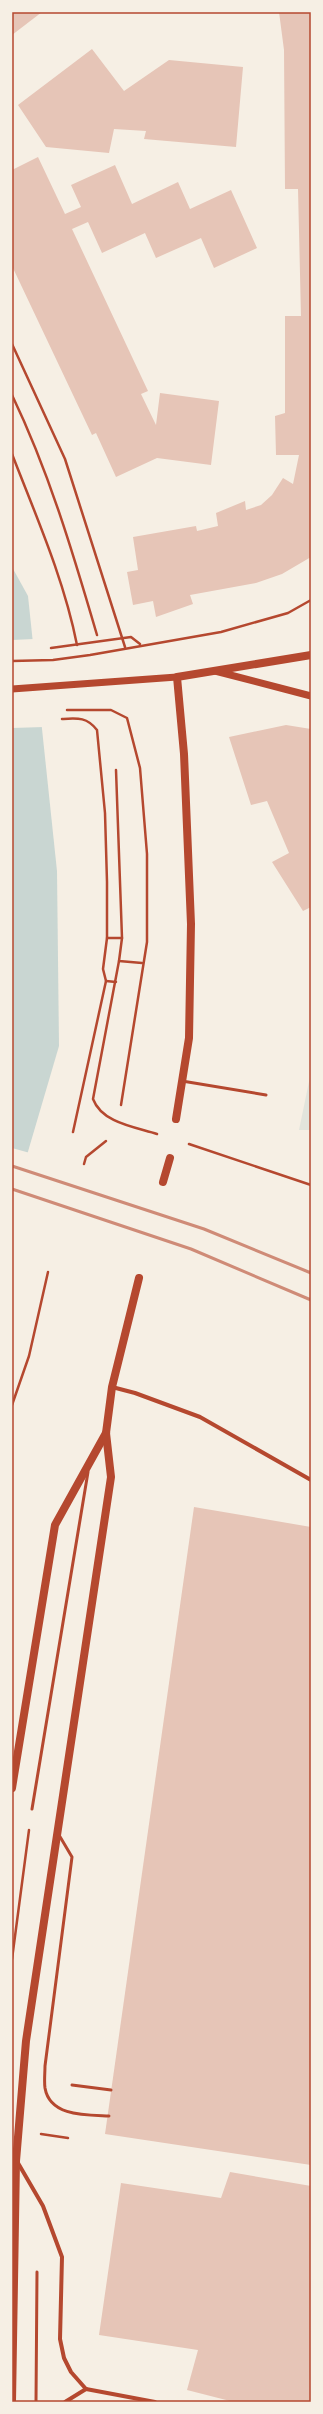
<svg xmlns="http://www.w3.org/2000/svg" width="323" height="2414" font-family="Literata,serif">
	<rect width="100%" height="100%" fill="#f6efe4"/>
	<path fill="#e2e4dc" d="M311,1072V1130H299Z"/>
	<path fill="#c9d6d2" d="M12,567L28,596L57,871L59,1046L12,1206Z"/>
	<g fill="#f6efe4">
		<path d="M34,639L44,727L12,728V640Z"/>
		<path d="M12,1148L30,1153L12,1208Z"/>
	</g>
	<g fill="#e6c5b7">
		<path d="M12,12H42L12,35Z"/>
		<path d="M279,12H311V557L282,574L256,583L190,595L193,604L156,617L153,601L133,605L127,572L138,570L133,537L196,526L197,531L218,526L216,513L245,501L246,510L261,505L272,495L283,478L293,484L299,455H276L275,416L285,413V316H301L298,189H285L284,50Z"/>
		<path d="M92,49L124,91L169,60L243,67L236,147L144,139L146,131L114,129L109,153L46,147L18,105Z"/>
		<path d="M38,157L65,214L81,207L71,185L115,165L132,204L178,182L190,209L231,190L257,248L214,268L201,238L156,258L145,233L102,253L88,222L72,229L148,391L141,394L156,425L160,393L219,401L211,465L157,458L116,477L96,433L92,435L12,266V170Z"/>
		<path d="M286,725L311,729V907L303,911L272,862L289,853L267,801L251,805L229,737Z"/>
		<path d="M194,1507L311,1527V2165L105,2134Z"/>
		<path d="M230,2172L311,2186V2402H234L187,2390L198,2350L99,2335L121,2183L221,2198Z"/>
	</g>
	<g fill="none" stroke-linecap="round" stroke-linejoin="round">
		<g stroke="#b5482f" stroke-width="2.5">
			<path d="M12,344L65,459L125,647"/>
			<path d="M12,395C49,472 73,553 97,635"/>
			<path d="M12,454C36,516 64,579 77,645"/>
			<path d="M51,648L131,637L140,644"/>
			<path d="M12,661L53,660L90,655L221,632L288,613L311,600"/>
			<path d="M67,710H111L127,718L140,768L147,854V942L121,1105"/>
			<path d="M62,719C78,718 87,717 97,730L105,813L107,882V938L103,969L106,981L73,1132"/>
			<path d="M116,770L122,938L119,961L142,963"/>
			<path d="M107,938H122"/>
			<path d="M119,961L93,1099C102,1123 135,1127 157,1134"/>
			<path d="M106,981L116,982"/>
			<path d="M189,1144L311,1185"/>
			<path d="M84,1164L86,1157L106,1141"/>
			<path d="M12,1405L29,1356L48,1272"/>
			<path d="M12,1959L29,1830"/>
			<path d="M41,2134L68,2138"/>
		</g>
		<g stroke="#b5482f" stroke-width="3">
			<path d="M182,1081L266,1095"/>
			<path d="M32,1809L88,1472"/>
			<path d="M59,1835L72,1857L45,2066C45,2073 44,2081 45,2088C50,2117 87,2115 109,2116"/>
			<path d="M72,2085L111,2090"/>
			<path d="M36,2402L37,2272"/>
		</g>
		<g stroke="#b5482f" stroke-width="4">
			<path d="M112,1387L135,1393L200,1417L311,1480"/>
			<path d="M18,2163L43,2206L62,2257L60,2339L64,2358L71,2372L86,2389"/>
			<path d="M86,2389L155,2402"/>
			<path d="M65,2402L86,2389"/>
		</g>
		<g stroke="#b5482f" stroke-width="7">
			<path d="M215,671L311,696"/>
			<path d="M12,689L177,677"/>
		</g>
		<g stroke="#b5482f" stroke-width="8">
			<path d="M176,1119L189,1038L191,924L184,754L177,677L311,655"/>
			<path d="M163,1182L170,1158"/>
			<path d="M12,1788L55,1525L106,1433"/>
			<path d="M12,2402L16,2161L26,2041L111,1477L106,1433L112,1387L139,1278"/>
		</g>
		<g stroke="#cf8b77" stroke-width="3">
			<path d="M12,1166L204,1229L311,1273"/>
			<path d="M12,1189L191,1249L311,1300"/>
		</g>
	</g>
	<rect width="323" height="2414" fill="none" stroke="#f6efe4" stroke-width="26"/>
	<rect x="13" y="13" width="297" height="2388" fill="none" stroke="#b5482f" stroke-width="1.5"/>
</svg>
